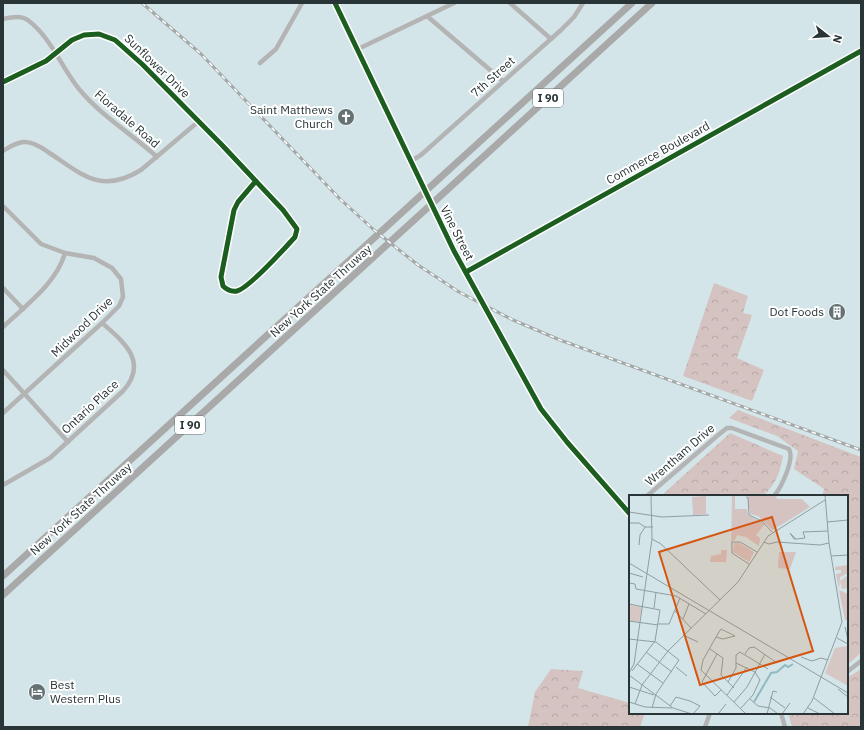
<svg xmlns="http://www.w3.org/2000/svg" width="864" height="730" font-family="'IBM Plex Sans',sans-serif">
	<defs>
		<pattern id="forest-crowns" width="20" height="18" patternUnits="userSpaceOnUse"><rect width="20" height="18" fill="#d5c3c2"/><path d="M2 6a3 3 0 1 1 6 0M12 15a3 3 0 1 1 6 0" fill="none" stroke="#b7a8a7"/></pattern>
	</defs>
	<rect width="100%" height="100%" fill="#d3e5e8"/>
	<g fill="url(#forest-crowns)">
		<path d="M714,283L748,296L743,313L752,315L737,358L764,370L752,401L683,376Z"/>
		<path d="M738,410L861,457V653L847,665V496H822L824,489L794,469L798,451L777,436L729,418Z"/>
		<path d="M730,433L783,456C780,473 776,484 763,496H661Z"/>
		<path d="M551,669L583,671L578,688L630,703V713H645L640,727H528L535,692Z"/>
		<path d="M861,669V727H792L788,713H847V678Z"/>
	</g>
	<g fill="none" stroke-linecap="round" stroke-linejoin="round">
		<g stroke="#b4b4b4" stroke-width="4.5">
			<path d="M335,3L454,251L541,409L567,442L630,514"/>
			<path d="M510,3L551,39"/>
			<path d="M427,16L503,81"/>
			<path d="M3,19C12,17 22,15 29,21C51,38 62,68 79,89C101,116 132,134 157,157"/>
			<path d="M358,49L454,3"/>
			<path d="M260,63L276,49L302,3"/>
			<path d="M3,82L46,61L72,40L84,35L99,34L115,40L142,64L221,144L283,210L297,229L295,237C285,248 249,288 237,291C231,292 227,290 223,286L221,277L234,210L238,202L256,181"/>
			<path d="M3,151C9,147 15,143 23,142C32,141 40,146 48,152C82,174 100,195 141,170L199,121"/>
			<path d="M411,161L421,155L561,30L574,17L583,3"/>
			<path d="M3,206L41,244L65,253L94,258L112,268L121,279L123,297L119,306L102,323L3,413"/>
			<path d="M466,272L861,51"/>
			<path d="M3,288L23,309"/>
			<path d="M3,327C26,305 56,284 65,253"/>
			<path d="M3,370L68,442"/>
			<path d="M3,485L50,458L123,391C149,362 124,342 102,323"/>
			<path d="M647,496L717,436L727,428H732L789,449C795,459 781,488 774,496"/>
			<path d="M847,672L861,661"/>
			<path d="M781,713L785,727"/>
			<path d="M705,727L710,713"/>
		</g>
		<g stroke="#a8a9a8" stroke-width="7">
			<path d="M3,576L632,3"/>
			<path d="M3,595L652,3"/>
		</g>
		<g stroke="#a3a8a9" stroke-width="3">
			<path id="rail" d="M142,3L201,54L340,199L374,230L418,265L459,292L513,320L560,340L861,450"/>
		</g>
		<use href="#rail" stroke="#fff" stroke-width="1.5" stroke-dasharray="4.5" stroke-linecap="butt"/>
		<g stroke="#fff" stroke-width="8">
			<g id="cycleway">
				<path d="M335,3L454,251L541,409L567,442L630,514"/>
				<path d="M3,82L46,61L72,40L84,35L99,34L115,40L142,64L221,144L283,210L297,229L295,237C285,248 249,288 237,291C231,292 227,290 223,286L221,277L234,210L238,202L256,181"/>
				<path d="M466,272L861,51"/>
			</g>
		</g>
		<use href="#cycleway" stroke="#1b5e20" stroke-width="5"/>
	</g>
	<defs>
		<g id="church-disc" transform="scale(0.9)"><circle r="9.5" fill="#647274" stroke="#fff"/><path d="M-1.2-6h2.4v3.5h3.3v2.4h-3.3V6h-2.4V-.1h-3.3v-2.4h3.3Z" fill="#fff"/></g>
		<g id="building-disc" transform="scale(0.9)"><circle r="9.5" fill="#647274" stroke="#fff"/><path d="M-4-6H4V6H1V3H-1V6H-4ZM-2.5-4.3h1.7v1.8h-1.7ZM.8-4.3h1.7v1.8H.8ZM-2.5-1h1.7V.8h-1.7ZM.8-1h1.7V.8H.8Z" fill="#fff"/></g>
		<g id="hotel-disc" transform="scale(0.9)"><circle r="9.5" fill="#647274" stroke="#fff"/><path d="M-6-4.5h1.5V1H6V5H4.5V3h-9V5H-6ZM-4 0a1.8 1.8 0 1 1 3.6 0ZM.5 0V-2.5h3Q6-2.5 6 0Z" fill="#fff"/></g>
	</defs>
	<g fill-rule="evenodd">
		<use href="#church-disc" x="346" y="117"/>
		<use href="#building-disc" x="837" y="312"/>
		<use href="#hotel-disc" x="37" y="692"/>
	</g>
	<g text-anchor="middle" stroke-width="4" stroke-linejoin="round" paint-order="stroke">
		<g fill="#fff" stroke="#687172" stroke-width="1">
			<rect x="533" y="89" width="30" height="18" rx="3"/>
			<rect x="175" y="416" width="30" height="18" rx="3"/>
		</g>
		<g font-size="11" font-weight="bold" fill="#283436">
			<text x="548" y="102">I 90</text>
			<text x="190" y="429">I 90</text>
		</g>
		<g font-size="12" fill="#283436" stroke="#fff">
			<text transform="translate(157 66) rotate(44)" y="4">Sunflower Drive</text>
			<text transform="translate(493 77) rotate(-42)" y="4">7th Street</text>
			<text transform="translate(127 119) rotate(41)" y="4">Floradale Road</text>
			<text transform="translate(658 153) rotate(-29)" y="4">Commerce Boulevard</text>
			<text transform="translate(457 233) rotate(63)" y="4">Vine Street</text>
			<text transform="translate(321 291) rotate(-42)" y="4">New York State Thruway</text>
			<text transform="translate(82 327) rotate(-44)" y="4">Midwood Drive</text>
			<text transform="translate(90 407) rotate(-43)" y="4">Ontario Place</text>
			<text transform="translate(680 455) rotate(-41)" y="4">Wrentham Drive</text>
			<text transform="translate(81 509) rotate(-42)" y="4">New York State Thruway</text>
		</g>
		<g font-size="12" fill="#283436" stroke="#fff" text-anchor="end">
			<text x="333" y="114">Saint Matthews<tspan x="333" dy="14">Church</tspan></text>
			<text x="824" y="316">Dot Foods</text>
			<text x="50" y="689" text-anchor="start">Best<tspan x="50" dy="14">Western Plus</tspan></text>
		</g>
	</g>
	<g transform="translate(629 495)">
		<rect width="219" height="219" fill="#d3e5e8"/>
		<path d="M219,151V191L196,178L206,153Z" fill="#d6c7c5"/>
		<path d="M103,0H106V14H118L119,20L136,29L127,40L131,43L130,51L117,42L108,40L106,45L103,46L102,58ZM118,0H147L148,4H173L181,12L144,35L129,21L121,19ZM77,1V19L64,20L63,2ZM105,48H110L125,57L120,67L104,57ZM92,55H98L97,67H81L82,61L92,59ZM150,57H167L161,74L149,73ZM219,70V78L211,82L210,94L207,79L212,78V75H206V72ZM210,95L219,99V125H216Z" fill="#d5c3c2"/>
		<path d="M0,110L13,112L10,127L0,126Z" fill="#d6c7c5"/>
		<path d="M219,80V93L213,94L211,86ZM209,155L218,158L215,165L217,170L209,172L207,163L209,162L206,161ZM203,162H206L208,170L199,172L206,174L204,180L198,174Z" fill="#d6c7c5"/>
		<path fill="none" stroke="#8fbac0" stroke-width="2" d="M125,207L142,178L148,177L156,170L159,172L164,169"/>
		<path fill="none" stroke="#8f9ea1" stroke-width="1" d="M117,2L119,3L120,20L133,26L143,37M0,17L33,22L80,20M198,27L219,25M0,28H10L16,32H24M23,44L32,49L91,105M167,44L161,38L165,44H167L176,43L174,37L199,36M135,47L140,49L148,47L191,50L200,48M10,50L11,40L16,32M202,61L219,60M0,68L219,198M120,69L103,58V47H111L128,57M0,78L14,82M0,88L6,89L7,94L47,101L77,119M0,109L31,115L26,146L3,176M25,113L27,97M46,116L62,133M54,124L60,109M0,126L29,130M29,129H40L51,103M216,132L219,145M54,140L69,147M87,142L94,144L106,141L92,134L90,137L83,149L74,165L72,175L117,219M208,143L219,149M0,144L27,147L50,165L27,199L23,213M81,154L94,163L92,180L105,193M17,157L43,177M88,159L73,187L86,201L92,195M116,159L120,153L125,152L148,168M172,162L183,166L192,163L199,165M107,168L126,177L131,185L124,200L112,213M8,169L34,188M47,172L58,181M0,178L5,169L23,44L22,0M0,180L44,213L63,219M99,187L107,173V160L111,157L139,174M0,192L25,200M209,194L219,202M98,200L118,172M141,202L156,213M185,203L206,219M121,204L129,211L141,213L149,219M0,207L16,212L43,213M105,207L118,192L136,159M6,209L13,190L39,156L109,87L139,41L196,5M41,211L47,202L61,206L71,211L64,219M179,213L191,219M89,219L97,209M138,219L144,196L148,197M153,219L161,208M174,219L183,206L213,127L200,48L196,0"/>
		<path fill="#d55510" fill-opacity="0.15" stroke="#d55510" stroke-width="2" d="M143,22L184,156L71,190L30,57Z"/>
		<rect width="219" height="219" fill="none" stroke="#283436" stroke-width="2"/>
	</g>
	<rect width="864" height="730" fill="none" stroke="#283436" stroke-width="8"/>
	<g transform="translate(828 36) rotate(107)" stroke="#ffffff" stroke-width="3" paint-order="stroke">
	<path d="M0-3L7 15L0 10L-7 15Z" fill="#283436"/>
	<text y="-6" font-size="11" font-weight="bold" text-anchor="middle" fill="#283436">N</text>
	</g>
</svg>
